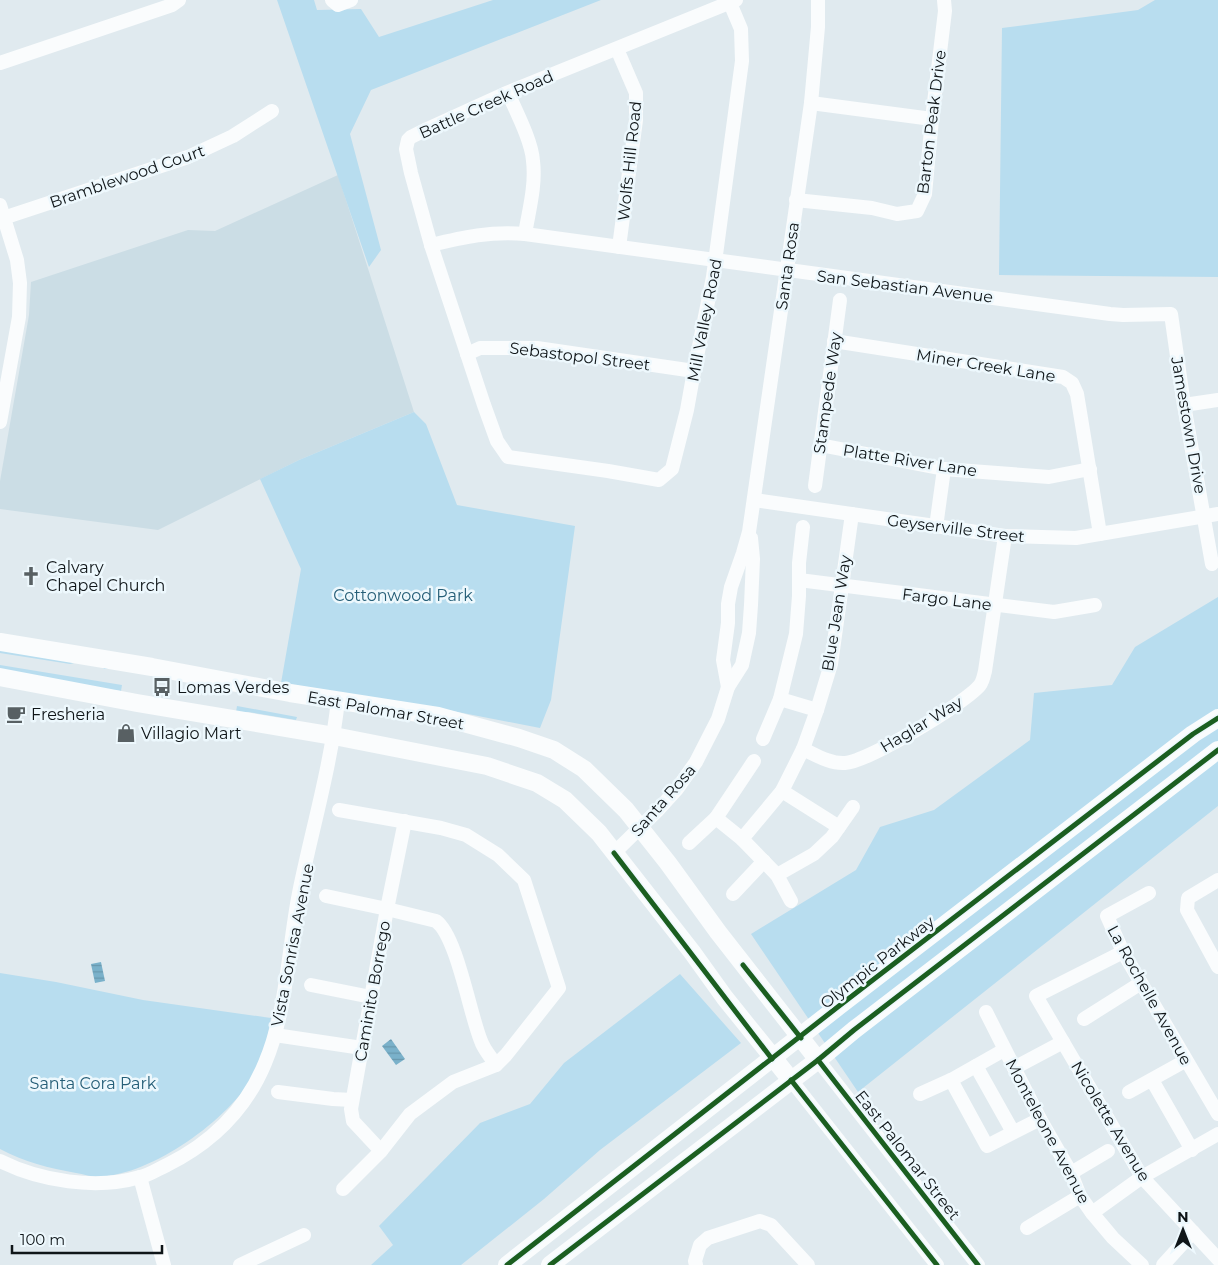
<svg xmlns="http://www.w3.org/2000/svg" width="1218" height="1265" font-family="Montserrat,sans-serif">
	<defs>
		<pattern id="water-rules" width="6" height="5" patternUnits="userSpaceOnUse" patternTransform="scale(1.25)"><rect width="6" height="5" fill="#7ab1ca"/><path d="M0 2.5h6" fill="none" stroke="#6897ad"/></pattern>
	</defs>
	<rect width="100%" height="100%" fill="#e0eaef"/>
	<path fill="#cbdde5" d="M338,175L414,412L299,460L158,530L0,509V481L29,315L31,282L188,230L215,231Z"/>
	<g fill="#b8ddef">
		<path d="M277,0H314L317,10L361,9L379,37L493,0H601L371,90L350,134L381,250L369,267Z"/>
		<path d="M1155,0H1218V277L999,275L1002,28L1138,10Z"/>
		<path d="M414,412L426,424L457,505L575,526L551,700L540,728L427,706L281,683L301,569L260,479L299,460Z"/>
		<path d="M1218,597V806L858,1092L751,934L856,870L880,827L934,810L1030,740L1034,693L1112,685L1135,647Z"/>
		<path d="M0,648L115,664L108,669H104L101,664L83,661L70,664L0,653Z"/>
		<path d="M0,665L122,685L121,691L115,690L114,692L0,672Z"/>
		<path d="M237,706L297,717L296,720L248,712H236Z"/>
		<path d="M0,973L56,982L143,1000L271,1018C268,1030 266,1056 260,1066C234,1116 156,1174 99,1177C92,1177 83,1174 76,1173C49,1168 24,1162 0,1149Z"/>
		<path d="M680,974L741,1043L600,1150L544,1199L461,1265H371L393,1245L379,1226L480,1123L530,1104L564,1063Z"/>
	</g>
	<g fill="url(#water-rules)">
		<path d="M101,962L105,981L95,983L91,964Z"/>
		<path d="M391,1039L405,1059L396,1065L382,1046Z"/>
	</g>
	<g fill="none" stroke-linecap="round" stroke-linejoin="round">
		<g stroke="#fafcfd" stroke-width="14">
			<path d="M332,0L338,5L351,0"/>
			<path d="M730,3L741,29L742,61L713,277L694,371L687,410L672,469L659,480L608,471L508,457L497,441L484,405L431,245L411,173L406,149L408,140L411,137L427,129L504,94L736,0"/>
			<path d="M617,49L636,93V120L619,247"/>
			<path d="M0,63L172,5L179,0"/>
			<path d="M508,93C516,111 532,142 533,161C536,185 529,210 525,234"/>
			<path d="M811,103L932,119"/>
			<path d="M796,200L872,208L897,214L917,211L925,194L932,119L945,11L944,0"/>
			<path d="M0,205L17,260L20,283L19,317L0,422"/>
			<path d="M0,219L188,157L233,136L272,111"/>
			<path d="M431,245C464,237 491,231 525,234L1110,314L1123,315L1171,314L1184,405L1212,564"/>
			<path d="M834,341L1063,377L1072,383L1077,394L1100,534"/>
			<path d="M467,354L480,348H537L694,371"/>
			<path d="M1184,405L1218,400"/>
			<path d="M820,445L944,469L1049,477L1090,469"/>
			<path d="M815,486L840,300"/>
			<path d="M754,500L1005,536L1076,538L1218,514"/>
			<path d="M936,527L944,469"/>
			<path d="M799,580L1054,612L1095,605"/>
			<path d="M728,687L723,660L728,623V604L731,587L743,553L749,532L811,103L818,27V0"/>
			<path d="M780,699L817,710"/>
			<path d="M763,739L780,699L796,634L799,596V563L803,527"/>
			<path d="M803,749C816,755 830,764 845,763C867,762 966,703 980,685C983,681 984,675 985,671L1005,536"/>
			<path d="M782,791L839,827"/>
			<path d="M339,810L441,828L466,835L498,855L524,880L559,988L506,1055L496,1065L453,1082L410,1114L381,1151L343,1189"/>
			<path d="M716,818L742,839L777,875L791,901"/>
			<path d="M742,839L782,791L803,749L817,710L831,664L852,514"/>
			<path d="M689,843L716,818L754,761"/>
			<path d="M614,853L657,811L677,789L696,762L718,719L728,687L742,665L749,633L751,605L753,559L751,538"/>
			<path d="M777,875L814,854L832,837L853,807"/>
			<path d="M1218,880L1188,898L1187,910L1218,967"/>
			<path d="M1149,893L1107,916L1123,952L1218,1114"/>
			<path d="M733,894L764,861"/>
			<path d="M326,896L387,909L436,921C457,936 470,1015 481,1041C484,1050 491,1057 496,1065"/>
			<path d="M1123,952L1036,996L1142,1177L1218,1259"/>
			<path d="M311,985L371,997"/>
			<path d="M986,1012L1040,1119L1071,1173L1080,1196L1092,1213L1113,1238L1142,1265"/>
			<path d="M1084,1019L1141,983"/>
			<path d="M275,1035L362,1048"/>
			<path d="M818,1060L978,1265"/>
			<path d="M976,1066L1013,1132"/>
			<path d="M1014,1068L1063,1042"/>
			<path d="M791,1080L937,1265"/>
			<path d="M951,1080L987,1146L1040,1119"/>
			<path d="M1152,1080L1192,1150"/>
			<path d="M278,1092L333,1099L352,1100"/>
			<path d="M1129,1092L1185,1061"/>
			<path d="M920,1094L951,1080L1004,1050"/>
			<path d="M381,1151L353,1121L351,1109L387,909L405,821"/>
			<path d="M0,1161C40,1181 96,1190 140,1177C150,1175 158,1169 167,1165C211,1143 246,1109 265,1063C287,1011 288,949 299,893C312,829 331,766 338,700"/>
			<path d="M1071,1173L1108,1151"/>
			<path d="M140,1177L164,1265"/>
			<path d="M1092,1213L1142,1177L1218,1134"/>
			<path d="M1027,1228L1080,1196"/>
			<path d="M240,1265L304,1235"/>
			<path d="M696,1265L695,1261L700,1245L708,1238L760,1221L771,1225L808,1265"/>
			<path d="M1163,1265L1193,1232"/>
		</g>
		<g stroke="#fafcfd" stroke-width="18">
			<path d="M0,642L152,667L290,693L438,716L519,738L554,750L584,769L626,810L668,863L718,932L818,1060"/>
			<path d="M0,677L137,703L334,736L487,766L537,783L565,800L599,833L692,952L725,998L791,1080"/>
			<path d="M507,1265L839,1006L1193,734L1218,718"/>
			<path d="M550,1265L818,1060L854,1030L1218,750"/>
		</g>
		<g stroke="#edf8fd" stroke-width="8">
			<g id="cycleway">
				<path d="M614,853L772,1059"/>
				<path d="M743,965L801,1038"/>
				<path d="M818,1060L978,1265"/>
				<path d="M791,1080L937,1265"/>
				<path d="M507,1265L839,1006L1193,734L1218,718"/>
				<path d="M550,1265L818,1060L854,1030L1218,750"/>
			</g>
		</g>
		<use href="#cycleway" stroke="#1b5e20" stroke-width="5"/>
	</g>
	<defs>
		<g id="church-bare" transform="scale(1.5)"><path d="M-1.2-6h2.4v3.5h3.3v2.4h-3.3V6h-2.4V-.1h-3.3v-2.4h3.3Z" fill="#586063" stroke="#edf8fd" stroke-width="2.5" paint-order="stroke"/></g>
		<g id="bus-bare" transform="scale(1.5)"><path d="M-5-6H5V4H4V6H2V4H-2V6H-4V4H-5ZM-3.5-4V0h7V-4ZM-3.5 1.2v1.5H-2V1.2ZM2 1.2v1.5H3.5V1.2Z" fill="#586063" stroke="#edf8fd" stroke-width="2.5" paint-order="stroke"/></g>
		<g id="cafe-bare" transform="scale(1.5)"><path d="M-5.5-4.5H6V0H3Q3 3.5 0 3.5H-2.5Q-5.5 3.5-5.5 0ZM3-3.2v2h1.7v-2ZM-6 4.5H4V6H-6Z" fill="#586063" stroke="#edf8fd" stroke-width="2.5" paint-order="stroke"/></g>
		<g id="shop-bare" transform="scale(1.5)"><path d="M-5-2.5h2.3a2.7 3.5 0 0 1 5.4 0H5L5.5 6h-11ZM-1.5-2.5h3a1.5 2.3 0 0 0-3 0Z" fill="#586063" stroke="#edf8fd" stroke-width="2.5" paint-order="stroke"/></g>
	</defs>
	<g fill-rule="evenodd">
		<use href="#church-bare" x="31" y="576"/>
		<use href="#bus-bare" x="162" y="687"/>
		<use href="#cafe-bare" x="16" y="714"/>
		<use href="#shop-bare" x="126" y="733"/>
	</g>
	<g text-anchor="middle" stroke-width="5" stroke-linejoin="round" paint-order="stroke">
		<g font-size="16" fill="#0f1518" stroke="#edf8fd">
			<text transform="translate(486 104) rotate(-24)" y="6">Battle Creek Road</text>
			<text transform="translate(931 122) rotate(-83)" y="6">Barton Peak Drive</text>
			<text transform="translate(629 161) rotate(-84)" y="6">Wolfs Hill Road</text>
			<text transform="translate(127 176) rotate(-19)" y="6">Bramblewood Court</text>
			<text transform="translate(787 266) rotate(-82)" y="6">Santa Rosa</text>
			<text transform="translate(905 286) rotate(7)" y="6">San Sebastian Avenue</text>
			<text transform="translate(704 320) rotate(-79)" y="6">Mill Valley Road</text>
			<text transform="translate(580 356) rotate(7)" y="6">Sebastopol Street</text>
			<text transform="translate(986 365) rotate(9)" y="6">Miner Creek Lane</text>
			<text transform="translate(827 393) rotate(-82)" y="6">Stampede Way</text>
			<text transform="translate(1189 425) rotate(80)" y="6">Jamestown Drive</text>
			<text transform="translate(910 460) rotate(9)" y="6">Platte River Lane</text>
			<text transform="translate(956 528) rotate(7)" y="6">Geyserville Street</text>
			<text transform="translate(947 599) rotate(7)" y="6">Fargo Lane</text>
			<text transform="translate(836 613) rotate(-81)" y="6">Blue Jean Way</text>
			<text transform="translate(386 710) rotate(10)" y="6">East Palomar Street</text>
			<text transform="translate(921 724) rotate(-31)" y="6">Haglar Way</text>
			<text transform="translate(663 800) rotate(-49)" y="6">Santa Rosa</text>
			<text transform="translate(292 945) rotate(-79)" y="6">Vista Sonrisa Avenue</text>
			<text transform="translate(877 962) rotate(-38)" y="6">Olympic Parkway</text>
			<text transform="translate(372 991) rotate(-80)" y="6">Caminito Borrego</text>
			<text transform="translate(1150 995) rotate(61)" y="6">La Rochelle Avenue</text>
			<text transform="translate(1111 1121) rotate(59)" y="6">Nicolette Avenue</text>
			<text transform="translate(1048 1131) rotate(62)" y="6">Monteleone Avenue</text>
			<text transform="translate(908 1155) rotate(52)" y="6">East Palomar Street</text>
		</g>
		<g font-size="16" fill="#0f1518" stroke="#edf8fd" text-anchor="start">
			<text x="46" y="573">Calvary<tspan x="46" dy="18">Chapel Church</tspan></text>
			<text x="177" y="693">Lomas Verdes</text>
			<text x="31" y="720">Fresheria</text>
			<text x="141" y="739">Villagio Mart</text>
		</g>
		<g font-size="16" fill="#255e77" stroke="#edf8fd">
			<text x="403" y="601">Cottonwood Park</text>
			<text x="93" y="1089">Santa Cora Park</text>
		</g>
	</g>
	<g transform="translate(1183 1230)" stroke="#edf8fd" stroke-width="4" paint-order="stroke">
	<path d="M0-4L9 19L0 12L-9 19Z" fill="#0f1518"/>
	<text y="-8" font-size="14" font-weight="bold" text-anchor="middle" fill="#0f1518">N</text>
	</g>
	<path d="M12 1245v8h150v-8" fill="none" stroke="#0f1518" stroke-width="2.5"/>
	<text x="20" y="1245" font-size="15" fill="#0f1518" stroke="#edf8fd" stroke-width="4" paint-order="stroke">100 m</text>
</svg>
